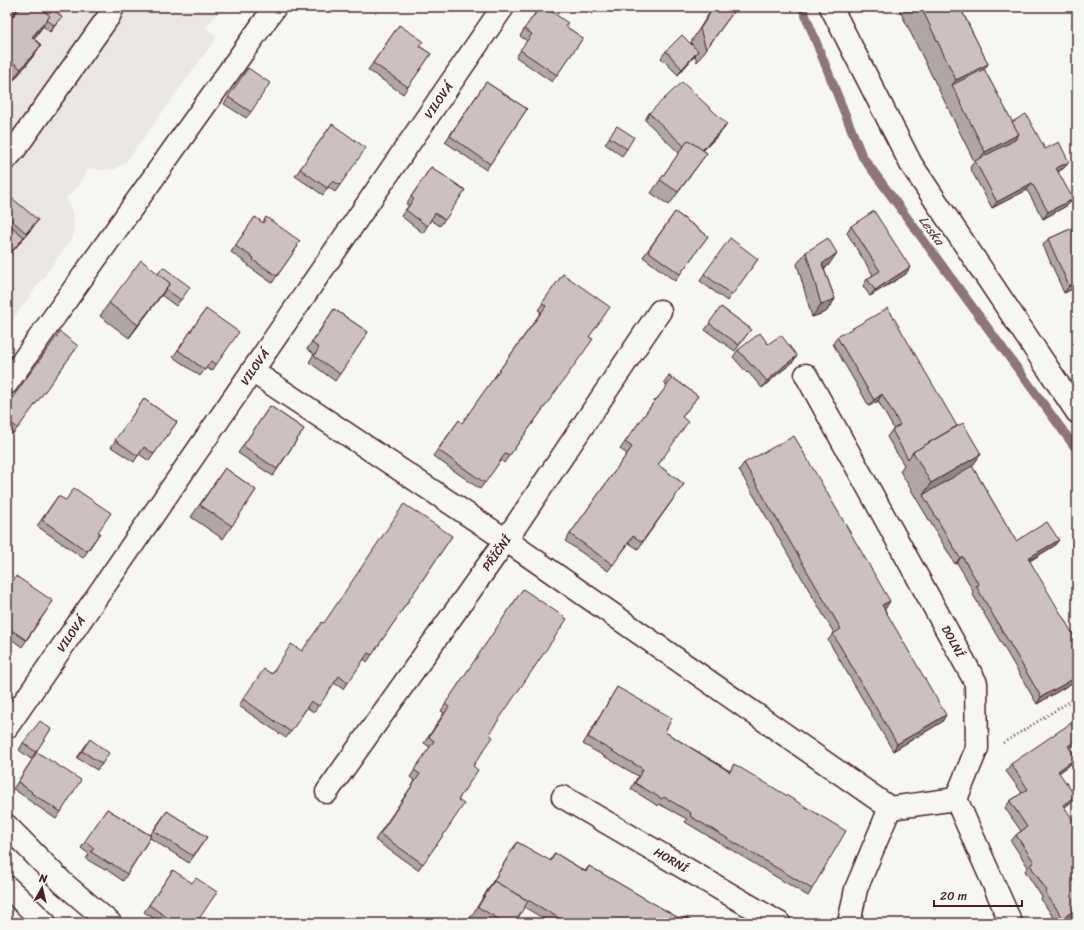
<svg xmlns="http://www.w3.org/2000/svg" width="1084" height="930" font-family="Sriracha,sans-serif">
	<rect width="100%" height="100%" fill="#f6f6f2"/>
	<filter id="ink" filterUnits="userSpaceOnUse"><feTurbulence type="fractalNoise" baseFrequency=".025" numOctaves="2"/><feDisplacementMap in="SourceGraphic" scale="8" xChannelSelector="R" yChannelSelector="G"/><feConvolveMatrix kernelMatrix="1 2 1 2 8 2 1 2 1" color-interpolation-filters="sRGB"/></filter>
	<g filter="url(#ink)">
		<path fill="#e9e6e3" d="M7,7H222L206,28L217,37L126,162L115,169L101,170L89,168L79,186L66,198L71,209L74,223L73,237L7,327Z"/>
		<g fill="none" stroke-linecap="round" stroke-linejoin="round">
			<path stroke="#8e747a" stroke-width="9" d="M802,7L862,156L1077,450"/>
			<g stroke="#4a1f2b" stroke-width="25">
				<g id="minor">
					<path d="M831,7L911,164L1077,412"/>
					<path d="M7,158L15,149L109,16L113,7"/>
					<path d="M252,371L506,540L890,808L956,799"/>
					<path id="s1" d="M806,375L976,683L977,748L956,799L1011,923"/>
					<path d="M7,383L275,7"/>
					<path id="s2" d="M7,727L503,7"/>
					<path id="s3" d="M327,792L506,540L660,311"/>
					<path id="s4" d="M563,797L779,923"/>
					<path d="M7,826L63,883L110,923"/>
					<path d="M7,887L45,923"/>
					<path d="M849,923L856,889L890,808"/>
				</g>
			</g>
			<path stroke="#4a1f2b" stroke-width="2.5" stroke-dasharray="1 3" stroke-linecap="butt" d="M1003,743L1077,697"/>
			<use href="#minor" stroke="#f6f6f2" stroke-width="22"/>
		</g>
		<g fill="#afa6a5" stroke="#4a1f2b">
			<path d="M7,7H40L62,17L57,23L50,32L43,26L34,39L41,45L28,63L8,87H7V23L14,15Z"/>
			<path d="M452,7H461L458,11Z"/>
			<path d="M539,7L565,26L583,38L552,82L516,57L527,41L520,36Z"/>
			<path d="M582,7H597L592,14Z"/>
			<path d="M713,7H737L697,62L695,55L678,75L661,58L666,51L692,45L691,42Z"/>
			<path d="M898,7H960L988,64L984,69L1012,122L1045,149L1069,162L1064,168L1058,172L1068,205L1043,219L1027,190L992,208L970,168L974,161Z"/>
			<path d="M399,25L419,46L431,54L403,94L368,70Z"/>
			<path d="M248,68L251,112L246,118L224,104Z"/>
			<path d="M486,82L527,109L486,170L445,142Z"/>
			<path d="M649,113L727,124L723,130L703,151L707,153L669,205L651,193L679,153L645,120Z"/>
			<path d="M332,124L340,185L335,192L328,187L323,195L295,176Z"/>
			<path d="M617,126L627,149L622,156L605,144Z"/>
			<path d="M431,167L465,190L440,226L431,220L423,233L401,216L409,205L406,204Z"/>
			<path d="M7,194L33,227L7,258Z"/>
			<path d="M675,212L708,236L675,281L643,257Z"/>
			<path d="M255,217L263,223L266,217L298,246L272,283L248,266L249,265L231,252Z"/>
			<path d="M1077,218V287L1064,293L1043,245L1048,239L1075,227L1073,224Z"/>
			<path d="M851,226L906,274L870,296L863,286L867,279L873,275L847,233Z"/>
			<path d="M806,252L828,266L824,269L835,299L826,312L812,317L797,264Z"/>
			<path d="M758,259L727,301L700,281L704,274Z"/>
			<path d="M158,274L190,287L176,306L161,295L129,338L100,316L109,303Z"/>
			<path d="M563,274L589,337L546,405L504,463L501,460L480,489L433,456L459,420L462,423L541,312L538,310Z"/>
			<path d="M721,307L751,329L735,351L705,330Z"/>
			<path d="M206,309L216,365L212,371L206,368L200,376L173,357Z"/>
			<path d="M334,309L368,332L335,381L309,362L314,354L307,349Z"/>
			<path d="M837,337L957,426L981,454L972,466L1016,541L1054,546L1030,561L1077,680L1037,704L972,593L973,591L964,574L957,563L955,564L900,471L904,465L887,437L892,430L894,429L878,401L869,406L833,344Z"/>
			<path d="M768,344L792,363L779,373L762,388L748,372L747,373L733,357L738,350Z"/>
			<path d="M78,346L13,434L7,430V405Z"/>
			<path d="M669,375L698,396L682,417L658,465L684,484L638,549L629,543L608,571L565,541L627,454L620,449L656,399H657L667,386L664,382Z"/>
			<path d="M144,399L177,422L149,461L139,454L134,462L111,447Z"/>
			<path d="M270,406L304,429L273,476L238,453Z"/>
			<path d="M744,463L886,608H884L942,722L893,751L828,640L833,634L834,633L739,470Z"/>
			<path d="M225,468L256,490L223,539L191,517Z"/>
			<path d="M58,496L100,533L83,558L37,526Z"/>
			<path d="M452,536L367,662L364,659L343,689L334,683L314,712L307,708L286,738L239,706L243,699L271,674L302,651L324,623Z"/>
			<path d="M523,589L489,734L473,766L444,834L418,870L375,840L415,781L410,777L430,747L424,743L444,713L441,711Z"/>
			<path d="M7,590L53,601L22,647L7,636Z"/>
			<path d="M617,687L665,732L730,771L734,764L812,889L808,896L685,822L687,819L659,804L658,806L631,789L638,776L583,744L613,694Z"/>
			<path d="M51,729L31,759L19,750L23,743Z"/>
			<path d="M1077,733V742L1076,744L1069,748L1076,758L1071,764L1059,773L1070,803L1065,807L1077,912L1060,923H1057L1041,899L1042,897L1025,871L1028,867L1011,841L1016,835L1021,831L1005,808L1010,801L1022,793L1006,771L1011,764Z"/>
			<path d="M90,739L102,764L97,770L77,758Z"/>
			<path d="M37,752L61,812L56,819L27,799V798L13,789Z"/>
			<path d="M107,809L150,835L167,811L207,837L189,863L150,838L123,881L106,869L105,870L86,859L89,854L81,848Z"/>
			<path d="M517,842L550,861L555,853L585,871L589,866L682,920L684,917L695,923H551L524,907L515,923H474L469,920Z"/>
			<path d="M173,870L196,923H161L144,912Z"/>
		</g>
		<g fill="#8f8786" stroke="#4a1f2b">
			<path d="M16,7H19L14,14L7,21V16Z"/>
			<path d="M50,16L37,34L19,56L32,37Z"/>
			<path d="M62,17L57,23L50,32L54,25Z"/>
			<path d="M41,45L28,63L8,87L21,69Z"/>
			<path d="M698,51L693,58L678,75L682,69Z"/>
			<path d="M988,64L975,82L952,85L956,80Z"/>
			<path d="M727,124L723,130L692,162L697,156Z"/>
			<path d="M1019,134L1010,147L976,164L985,152Z"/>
			<path d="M1069,162L1064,168L1052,175L1056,168Z"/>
			<path d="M1032,183L1027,190L992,208L997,202Z"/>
			<path d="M1073,199L1068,205L1043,219L1048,212Z"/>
			<path d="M38,220L33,227L7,258V257Z"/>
			<path d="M837,253L828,266L813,277L822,264Z"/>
			<path d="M910,267L906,274L870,296L875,290Z"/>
			<path d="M170,283L161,296L129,338L138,325Z"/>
			<path d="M1077,283V287L1064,293L1069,286Z"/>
			<path d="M835,299L826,312L812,317L821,304Z"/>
			<path d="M797,356L792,363L779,373L762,388L767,381L784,366Z"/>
			<path d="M882,394L878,401L869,406L874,400Z"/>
			<path d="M981,454L968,472L923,495L931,483Z"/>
			<path d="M1059,540L1054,546L1023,564L1028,558Z"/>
			<path d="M962,556L957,563L955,564L960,558Z"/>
			<path d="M890,601L886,608L878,612L882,605Z"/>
			<path d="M1077,677V680L1037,704L1041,697Z"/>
			<path d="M946,715L942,722L893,751L897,744Z"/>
			<path d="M1077,740V742L1076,744L1063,753L1068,746Z"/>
			<path d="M1076,758L1071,764L1053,777L1058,771Z"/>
			<path d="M1075,796L1070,803L1058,811L1063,805Z"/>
			<path d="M1077,908V912L1060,923H1059L1063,918Z"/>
		</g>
		<g fill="#ccc1c0" stroke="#4a1f2b">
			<path d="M7,7H16L7,16Z"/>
			<path d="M21,7H40L50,16L32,37L41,45L21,69L7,57V23Z"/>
			<path d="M40,7H50L62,17L54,25L47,20L50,16Z"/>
			<path d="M540,7H545L568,23L565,26L583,38L557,75L520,50L532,34L524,29Z"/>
			<path d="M714,7H737L706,49L700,29Z"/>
			<path d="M921,7H960L988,64L956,80Z"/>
			<path d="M399,25L423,41L419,46L431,54L408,87L373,63Z"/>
			<path d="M682,35L698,51L682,69L666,51Z"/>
			<path d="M248,68L270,83L251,112L228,97Z"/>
			<path d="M984,69L1019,134L985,152L952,85Z"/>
			<path d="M486,82L527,109L490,164L450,136Z"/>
			<path d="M682,82L727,124L702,150L688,140L684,146L649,113Z"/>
			<path d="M1026,114L1045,149L1059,142L1069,162L1056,168L1073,199L1048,212L1032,183L997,202L975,161L1015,140L1019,134L1012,122Z"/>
			<path d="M332,124L366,148L340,185L333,181L327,188L300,169Z"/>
			<path d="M617,126L634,137L627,149L609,137Z"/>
			<path d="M688,140L707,153L678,192L660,180Z"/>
			<path d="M431,167L465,190L445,220L435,213L427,226L406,210L414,199L411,197Z"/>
			<path d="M7,194L38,220L26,233L7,216Z"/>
			<path d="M874,211L910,267L875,290L867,279L880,271L851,226Z"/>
			<path d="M675,212L708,236L680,274L648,251Z"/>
			<path d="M255,217L263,223L266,217L300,241L297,245L298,246L277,276L253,260L254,258L235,246Z"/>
			<path d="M7,223L24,237L7,257Z"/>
			<path d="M1077,226V283L1069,286L1048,239Z"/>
			<path d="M730,238L758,259L732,295L704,274Z"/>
			<path d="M828,238L837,253L822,264L835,299L821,304L806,252Z"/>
			<path d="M141,260L170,283L138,325L109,303Z"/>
			<path d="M163,267L190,287L181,300L166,289L170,283L158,274Z"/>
			<path d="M563,274L610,307L589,337L593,339L551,398L509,456L505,454L485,483L438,450L459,420L462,423L483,393L546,306L542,303Z"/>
			<path d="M721,307L751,329L739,345L709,323Z"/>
			<path d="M888,308L957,426L913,452L908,459L892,430L900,425L882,394L874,400L837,337Z"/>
			<path d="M206,309L239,332L216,365L211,361L205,370L178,350Z"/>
			<path d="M334,309L368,332L340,374L314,356L319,348L312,343Z"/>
			<path d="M60,332L78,346L18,428L7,420V405Z"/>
			<path d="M760,333L768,344L781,335L797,356L784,366L767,381L753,365L752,366L738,350Z"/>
			<path d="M669,375L698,396L682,417L688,422L658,465L684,484L642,542L633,536L613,565L570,534L632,447L625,442L656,399H657L672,379L668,376Z"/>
			<path d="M144,399L177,422L154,454L144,447L138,456L115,440Z"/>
			<path d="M270,406L304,429L277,469L243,446Z"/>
			<path d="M963,423L981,454L931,483L913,452Z"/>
			<path d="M794,436L890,601L882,605L946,715L897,744L833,634L841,629L744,463Z"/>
			<path d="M972,466L1016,541L1047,522L1059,540L1028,558L1077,641V677L1041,697L976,586L979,585L969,568L962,556L960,558L923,495Z"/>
			<path d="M225,468L256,490L232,526L200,505Z"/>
			<path d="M74,488L111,513L98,532L100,533L87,551L42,520L58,496L66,500Z"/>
			<path d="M404,504L452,536L372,655L368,653L348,683L339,676L319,706L311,701L291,732L243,699L264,669L272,674L291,644L302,651L322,622L324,623Z"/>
			<path d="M16,576L53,601L26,640L7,627V604L9,601L7,600V590Z"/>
			<path d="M523,589L567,619L489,734L493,737L473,766L478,770L458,800L464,804L444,834L423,864L380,834L420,774L414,770L434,741L429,737L449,707L445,704Z"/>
			<path d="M617,687L672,718L665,732L730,772L734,764L846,831L812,889L690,816L691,813L664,797L662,799L635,783L643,769L588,737Z"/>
			<path d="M40,721L51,729L36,752L23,743Z"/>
			<path d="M1071,723L1077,733V740L1068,746L1076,758L1058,771L1075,796L1063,805L1077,826V908L1063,918L1045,892L1047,891L1030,865L1034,862L1016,835L1027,827L1010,801L1028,789L1011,764Z"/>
			<path d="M90,739L109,753L102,764L82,751Z"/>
			<path d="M37,752L81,780L61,812L31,793L32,792L18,782Z"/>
			<path d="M107,809L151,836L127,874L111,863L110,864L91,852L94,848L85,841Z"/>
			<path d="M167,811L207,837L193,856L154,831Z"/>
			<path d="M517,842L551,861L555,853L586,872L589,866L682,920L684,917L695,923H580L579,922V923H561L557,921L559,918L528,900H527L494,881L490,887Z"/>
			<path d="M173,870L192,883L196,878L217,892L196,923H172L167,919L168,918L149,905Z"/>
			<path d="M494,881L528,901L515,923H505L478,907Z"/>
			<path d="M917,919L923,923H914Z"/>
		</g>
	</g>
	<g text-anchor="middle" stroke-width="3" stroke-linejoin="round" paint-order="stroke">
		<g font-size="12" fill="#4a1f2b" stroke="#f6f6f2">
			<text dy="4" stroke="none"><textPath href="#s2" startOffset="761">VILOVÁ</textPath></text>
			<text dy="4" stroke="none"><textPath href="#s2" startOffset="437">VILOVÁ</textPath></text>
			<text dy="4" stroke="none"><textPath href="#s3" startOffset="293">PŘÍČNÍ</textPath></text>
			<text dy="4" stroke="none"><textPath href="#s2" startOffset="113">VILOVÁ</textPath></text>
			<text dy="4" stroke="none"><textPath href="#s1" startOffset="304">DOLNÍ</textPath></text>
			<text dy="4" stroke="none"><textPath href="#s4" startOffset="125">HORNÍ</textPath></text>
		</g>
		<g font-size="13" font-style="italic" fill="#6c4a52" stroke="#f6f6f2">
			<text transform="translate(932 230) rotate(54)" y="5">Leska</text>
		</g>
	</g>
	<rect width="1084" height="930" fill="none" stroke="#f6f6f2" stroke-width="24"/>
	<rect x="12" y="12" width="1060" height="906" fill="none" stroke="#4a1f2b" stroke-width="1.5" filter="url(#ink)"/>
	<g transform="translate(42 888) rotate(8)" stroke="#f6f6f2" stroke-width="3" paint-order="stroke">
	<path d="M0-3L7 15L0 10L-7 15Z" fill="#4a1f2b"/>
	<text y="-6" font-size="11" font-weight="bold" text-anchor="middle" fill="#4a1f2b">N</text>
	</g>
	<path d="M934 900v6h88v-6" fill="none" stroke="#4a1f2b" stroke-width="2"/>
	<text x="940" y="900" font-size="12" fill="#4a1f2b" stroke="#f6f6f2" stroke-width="3" paint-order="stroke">20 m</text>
</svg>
